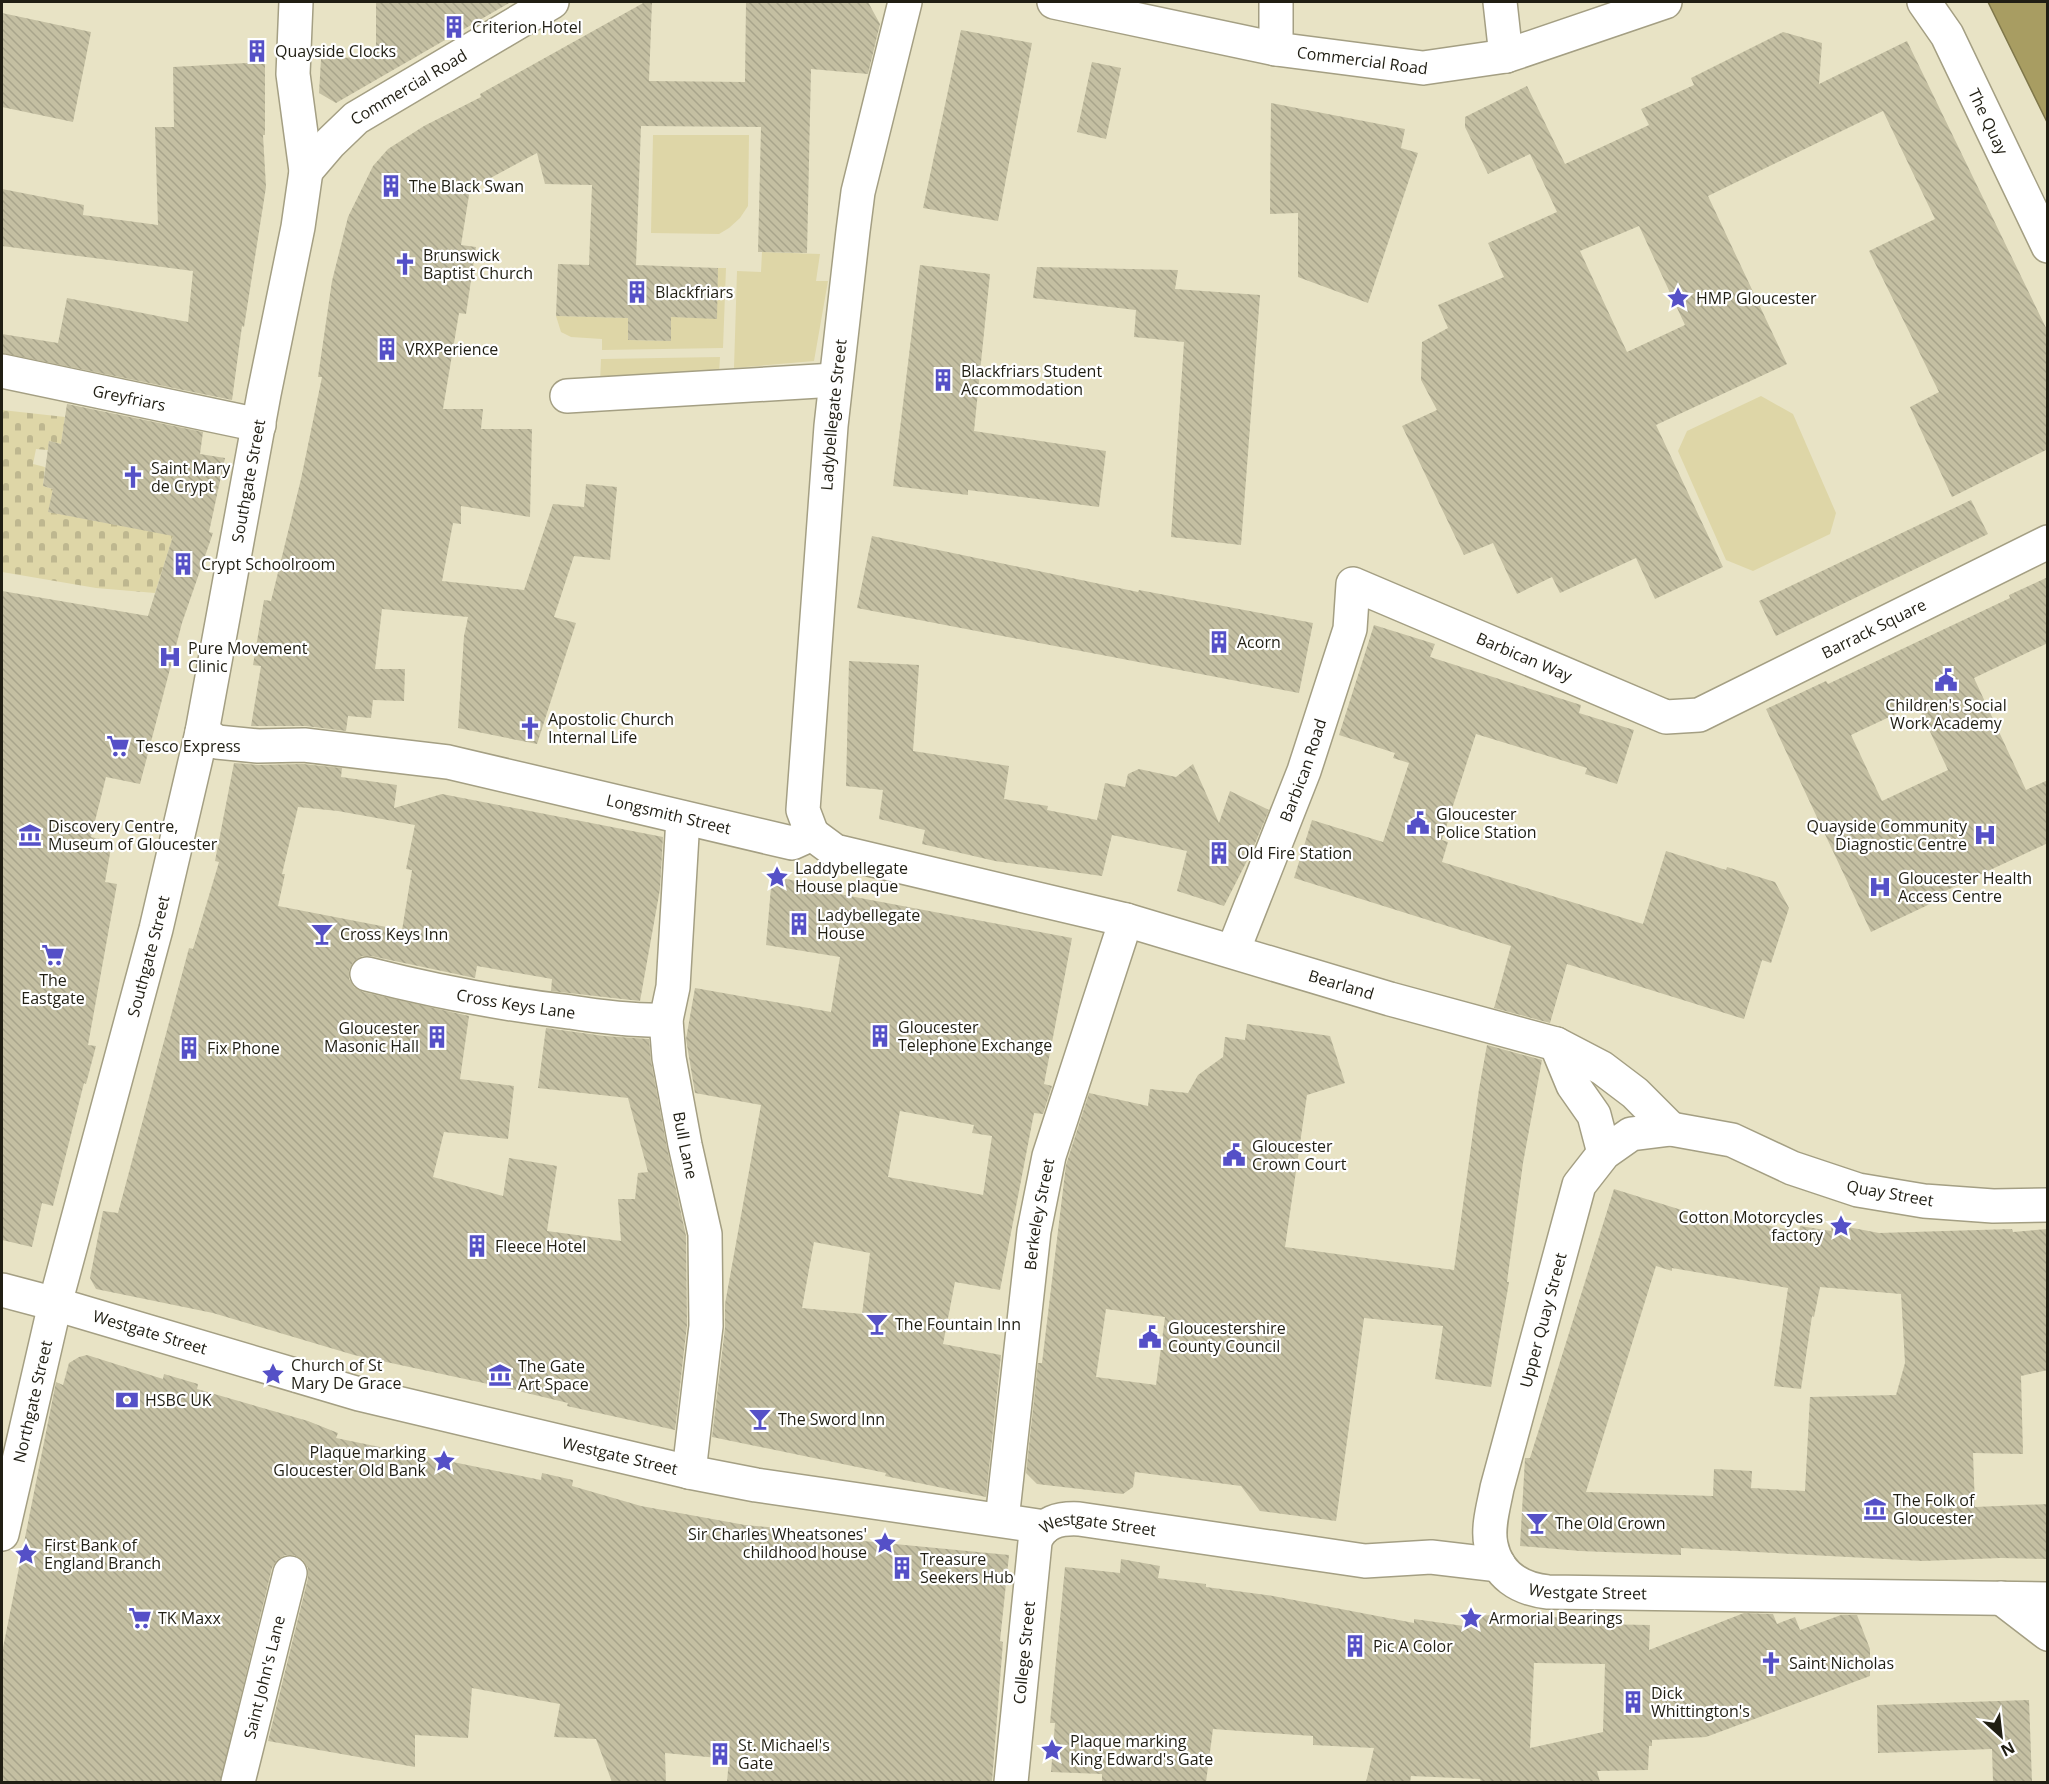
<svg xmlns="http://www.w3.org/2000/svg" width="2049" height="1784" font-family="'Open Sans',sans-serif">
	<defs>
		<pattern id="cemetery-stones" width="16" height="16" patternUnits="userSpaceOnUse" patternTransform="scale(1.5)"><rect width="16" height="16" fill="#ded6a7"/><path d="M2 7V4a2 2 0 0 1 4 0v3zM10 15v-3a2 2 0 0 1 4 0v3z" fill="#beb78f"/></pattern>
		<pattern id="building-back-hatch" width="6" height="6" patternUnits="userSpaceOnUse" patternTransform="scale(1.5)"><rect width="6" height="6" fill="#c4bfa2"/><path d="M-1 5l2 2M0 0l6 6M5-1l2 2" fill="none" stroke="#a8a48b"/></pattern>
	</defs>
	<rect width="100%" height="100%" fill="#e8e3c5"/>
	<path fill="url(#cemetery-stones)" d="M2,410L65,417L61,444L49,441L48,450L36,449L33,464L45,467L43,486L53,489L49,512L139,529L175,530L155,593L96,588L2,572Z"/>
	<g fill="#ded6a7">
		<path d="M653,135H749L748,206L740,218L729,228L719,234L651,233Z"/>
		<path d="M762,252L820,254L816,281H828L814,361L734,368L737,271L761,272Z"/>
		<path d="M718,268H726L723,348L602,350V339L571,337L561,332L556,316L628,318V340L670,341L671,317L716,318Z"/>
		<path d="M720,357L719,373L600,383L601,359Z"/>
		<path d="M1761,396L1793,414L1836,513L1830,534L1753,571L1726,560L1678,451L1687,431Z"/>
	</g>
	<path fill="#a89d62" stroke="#7f774a" stroke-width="1.5" d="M1988,2H2047V122Z"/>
	<g fill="url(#building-back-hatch)" fill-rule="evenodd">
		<path d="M376,2H511L336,103L319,93L321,59L376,56Z"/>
		<path d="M645,2H652L649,81L745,82L746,2H868L880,24L868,74L811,69L807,253L758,252L761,127L641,126L636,265L718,268L717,319L671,317V341L628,340V318L556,316L558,264L589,265L592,185L545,184L537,153L470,189L461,245L476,247L466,314L459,313L443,409H483L481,429H532L530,517L461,506V524L453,523L442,581L524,590L553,504L584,507L586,484L617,487L610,560L574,556L554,617L576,623L537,744L458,728L464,636L468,617L382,609L375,669H405L404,701L373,700L371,718L348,716L346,731L306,726H251L261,666L253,665L264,600L271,601L301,479L322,377H318L332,281L348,217L373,166L388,149L424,126L481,97L480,94Z"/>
		<path d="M2,13L91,32L73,122L2,107Z"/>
		<path d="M961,30L1032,43L998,221L923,208Z"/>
		<path d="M1783,32L1822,43L1819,84L1907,41L2048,332V449L1952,497L1910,407L1939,392L1869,251L1935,219L1883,111L1708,196L1787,364L1656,425L1723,567L1655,599L1636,558L1560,593L1552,577L1517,594L1493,543L1464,555L1402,426L1437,410L1421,380L1422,342L1448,328L1438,305L1504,277L1488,243L1557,212L1530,154L1488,174L1465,127V117L1527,86L1565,164L1649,125L1641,109L1694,85L1691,78ZM1639,226L1685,325L1627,352L1580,251Z"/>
		<path d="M265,62V135H263L266,187L244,327L242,326L232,400L2,353V334L58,343L67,298L188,322L193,271L2,246V189L84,205L83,215L158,225L155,127H174L173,67Z"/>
		<path d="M1092,62L1121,68L1106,139L1077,132Z"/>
		<path d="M1271,103L1405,129L1401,148L1418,153L1368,303L1298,277V213L1270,214Z"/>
		<path d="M920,265L990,274L974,431L1106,451L1099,507L968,490V495L893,486Z"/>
		<path d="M1037,267L1178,270L1175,289L1260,295L1241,545L1171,537L1184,342L1134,337L1136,310L1033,298Z"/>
		<path d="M67,404L203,432L200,454L225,458L209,532L213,533L182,623L140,784L106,777L91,837L112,842L105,882L117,884L88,1045L96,1046L86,1084L84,1083L53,1206L42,1203L32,1247L2,1240V591L148,616L173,536L48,512L53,489L43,486L49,441L61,444Z"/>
		<path d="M1971,500L1988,534L1776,636L1759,601Z"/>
		<path d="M872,536L1138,592L1139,590L1313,623L1299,693L857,608Z"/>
		<path d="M2048,577V643L1974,678L2026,790L2048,780V843L1928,899L1930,904L1871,932L1766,709L1826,681L1828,684L2010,598L2009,595ZM1917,704L1948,770L1882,801L1851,735Z"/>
		<path d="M1374,625L1435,644L1430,657L1581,705L1579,713L1634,730L1617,784L1585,774L1587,768L1476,734L1442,840L1448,842L1442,862L1643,924L1666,851L1726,870L1727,867L1775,882L1789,908L1771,963L1762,960L1744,1019L1567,964L1550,1023L1494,1008L1511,946L1294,878L1312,820L1383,842L1409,763L1393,758L1395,753L1339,735Z"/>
		<path d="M849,661L919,665L913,751L1009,766L1004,799L1048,806L1047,810L1097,820L1105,783L1125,787L1128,774L1139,769L1176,777L1193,764L1219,823L1230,791L1269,810L1251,853L1224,906L1177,891L1187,851L1112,835L1102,876L995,861L922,844L925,830L879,819L883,790L846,786Z"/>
		<path d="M234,763L258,765L303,764L342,768L341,777L397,785L394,808L442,794L663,837L660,889L640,1001L551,991L552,979L477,966L475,978L371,956H362L353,962L349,970V979L354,987L363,992L469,1016L460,1079L514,1086L508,1139L444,1132L433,1177L503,1196L509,1158L557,1166L547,1231L621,1241L618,1199H635L638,1173L648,1172L628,1098L538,1088L546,1028L604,1036L649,1039L651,1061L667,1148L686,1236L687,1325L675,1430L567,1406L568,1403L502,1387L354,1355L213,1313L96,1289L90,1278L103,1211L118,1213L189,948L193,949L219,862L215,861ZM298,807L338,811L415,825L406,869L412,870L402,930L278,906L285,874H282Z"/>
		<path d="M772,876L840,890L839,894L1072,938L1044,1084L1052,1086L1043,1114L1034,1113L1000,1290L955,1282L943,1344L1001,1355L986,1497L885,1476L886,1473L712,1437L725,1328V1304L761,1105L695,1093L686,1039L695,988L831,1012L840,957L766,945ZM900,1111L974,1125L972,1133L992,1136L983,1195L888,1177ZM814,1242L870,1253L862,1314L802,1308Z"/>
		<path d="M1247,1024L1330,1036L1345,1083L1307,1095L1285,1247L1454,1270L1479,1089L1487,1045L1542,1060L1523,1163L1507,1282H1509L1491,1387L1435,1379L1443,1326L1364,1318L1336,1521L1260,1511L1241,1486L1135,1472L1133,1487L1123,1494L1037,1484L1026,1473L1038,1363H1042L1066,1165L1089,1093L1148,1106L1150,1089L1188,1093L1198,1075L1223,1057L1225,1037L1245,1040ZM1106,1309L1165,1317L1156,1385L1096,1377Z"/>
		<path d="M1614,1189L1688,1212L1799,1231L1800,1226L1831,1231L1832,1224L1879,1233L2012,1229L2013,1232L2048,1229V1370L2021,1376L2023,1454L1973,1453L1975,1507L2048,1504V1559L2001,1558L1923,1561L1681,1548V1555L1580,1551L1520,1546L1525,1458H1530ZM1656,1266L1672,1271V1268L1788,1288L1774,1386L1801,1389L1812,1316L1814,1317L1820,1287L1901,1294L1905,1363L1896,1395L1810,1397L1805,1491L1751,1488L1752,1471L1714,1469L1713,1496L1586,1492Z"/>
		<path d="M87,1355L163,1379L164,1374L198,1384L197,1389L308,1421L338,1433L336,1438L541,1480L542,1473L573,1480L572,1486L641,1506L745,1525L853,1535V1540L1009,1555L1000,1641L1003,1642L992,1782H727L729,1759L665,1753L666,1782H612L596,1739L554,1737L560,1704L472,1688L468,1738L415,1735V1767L268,1741L308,1578V1568L303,1560L294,1555H285L277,1560L272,1568L220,1782H2V1653L56,1382L63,1385L69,1363L79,1357Z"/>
		<path d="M1121,1559L1160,1566L1158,1578L1206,1584V1587L1273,1596L1414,1623V1619L1471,1627V1615L1594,1618V1624L1650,1625L1649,1650L1744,1613L1773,1614L1777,1624L1795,1617L1800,1630L1841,1615H1857L1870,1649V1676L1706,1737L1652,1740V1746H1649L1648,1770L1597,1771L1600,1782H1481L1480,1779L1411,1776L1410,1782H1366L1374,1748L1313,1745V1736L1213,1729L1206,1782H1102V1774L1051,1772L1055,1723H1050L1065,1567L1120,1573ZM1534,1663L1605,1664L1603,1732L1530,1748Z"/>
		<path d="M2029,1700L2032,1782H1993L1992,1749L1878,1753L1877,1705Z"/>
	</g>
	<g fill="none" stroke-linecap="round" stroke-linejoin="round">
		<g stroke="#a49f83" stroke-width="36">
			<g id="street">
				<path d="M1276,2V49"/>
				<path d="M1500,2L1506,56"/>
				<path id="s1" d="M306,171L330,143L356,118L552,2"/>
				<path id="s2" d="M2,371L259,425"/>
				<path d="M567,396L835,380"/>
				<path id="s3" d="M202,732L217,742L258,746L304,745L448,762L792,843L812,834L835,851L1126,920L1390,999L1556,1044L1602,1068L1635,1093L1671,1129"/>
				<path id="s4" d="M683,818L673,987L666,1020L669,1058L685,1145L705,1234L706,1326L689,1472"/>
				<path id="s5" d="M812,834L803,810L831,426L853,231L858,192L905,2"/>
				<path id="s6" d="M1233,951L1304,771L1350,629L1353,584L1666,717L1699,715L2048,542"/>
				<path id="s7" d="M367,974C434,991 502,1004 570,1012C602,1017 634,1021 666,1020"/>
				<path d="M1556,1044L1573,1085L1594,1115L1604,1153"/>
				<path id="s8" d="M2048,1205L1993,1206L1924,1201L1858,1190L1792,1168L1732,1140L1671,1129L1631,1134L1604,1153L1579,1185L1497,1488C1494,1505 1487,1527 1491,1545C1497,1575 1519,1589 1548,1592L2048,1599"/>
				<path id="s9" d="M2,1290L55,1304L359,1394L689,1472L756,1485L1045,1527"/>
				<path id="s10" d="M1002,1520L1034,1231L1049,1156L1126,920"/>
				<path id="s11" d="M2,1534L55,1304L156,929L202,732L264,394L298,227L306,171L293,74L296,2"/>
				<path d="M2001,1598L2048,1634"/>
				<path id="s12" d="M238,1782L290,1573"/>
				<path id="s13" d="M1011,1782L1035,1542C1041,1522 1060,1518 1079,1519L1365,1561L1431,1557L1499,1565"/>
			</g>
		</g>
		<g stroke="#a49f83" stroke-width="36">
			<g id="primary">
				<path id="s14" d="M1054,2L1276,49L1423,68L1506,56L1665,2"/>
				<path id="s15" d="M1924,2L1947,35L2048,246"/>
			</g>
		</g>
		<use href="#street" stroke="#fff" stroke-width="33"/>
		<use href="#primary" stroke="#fff" stroke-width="33"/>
	</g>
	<defs>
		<g id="building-bare" transform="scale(1.8)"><path d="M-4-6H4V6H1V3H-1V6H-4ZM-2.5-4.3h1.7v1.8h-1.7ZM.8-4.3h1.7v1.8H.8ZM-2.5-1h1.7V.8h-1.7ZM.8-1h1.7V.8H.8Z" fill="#5550c7" stroke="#fff" stroke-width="2.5" paint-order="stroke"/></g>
		<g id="church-bare" transform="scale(1.8)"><path d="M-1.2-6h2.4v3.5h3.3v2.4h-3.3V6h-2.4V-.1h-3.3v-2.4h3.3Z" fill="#5550c7" stroke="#fff" stroke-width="2.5" paint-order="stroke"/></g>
		<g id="sight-bare" transform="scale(1.8)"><path d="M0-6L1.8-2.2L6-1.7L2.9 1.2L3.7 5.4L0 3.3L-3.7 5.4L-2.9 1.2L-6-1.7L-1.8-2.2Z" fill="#5550c7" stroke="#fff" stroke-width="2.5" paint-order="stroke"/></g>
		<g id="hospital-bare" transform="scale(1.8)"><path d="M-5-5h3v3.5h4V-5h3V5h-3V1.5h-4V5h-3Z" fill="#5550c7" stroke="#fff" stroke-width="2.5" paint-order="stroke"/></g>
		<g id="civic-bare" transform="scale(1.8)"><path d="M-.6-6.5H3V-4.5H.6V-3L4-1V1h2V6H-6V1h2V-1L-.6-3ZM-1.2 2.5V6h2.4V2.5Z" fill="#5550c7" stroke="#fff" stroke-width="2.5" paint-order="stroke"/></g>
		<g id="supermarket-bare" transform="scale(1.8)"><path d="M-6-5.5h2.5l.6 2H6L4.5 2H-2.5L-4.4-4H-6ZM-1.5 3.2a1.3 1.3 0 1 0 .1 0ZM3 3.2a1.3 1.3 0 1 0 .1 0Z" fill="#5550c7" stroke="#fff" stroke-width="2.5" paint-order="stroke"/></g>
		<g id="museum-bare" transform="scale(1.8)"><path d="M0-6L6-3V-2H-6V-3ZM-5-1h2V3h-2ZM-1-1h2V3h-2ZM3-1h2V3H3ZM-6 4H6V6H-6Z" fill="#5550c7" stroke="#fff" stroke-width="2.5" paint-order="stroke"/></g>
		<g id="bar-bare" transform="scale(1.8)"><path d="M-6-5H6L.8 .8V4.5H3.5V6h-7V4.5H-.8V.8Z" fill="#5550c7" stroke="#fff" stroke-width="2.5" paint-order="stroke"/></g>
		<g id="bank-bare" transform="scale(1.8)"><path d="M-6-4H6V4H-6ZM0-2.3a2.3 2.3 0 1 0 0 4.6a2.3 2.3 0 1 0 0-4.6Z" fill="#5550c7" stroke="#fff" stroke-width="2.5" paint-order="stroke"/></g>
	</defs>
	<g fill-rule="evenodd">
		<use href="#building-bare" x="454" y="27"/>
		<use href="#building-bare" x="257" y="51"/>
		<use href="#building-bare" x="391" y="186"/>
		<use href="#church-bare" x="405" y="264"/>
		<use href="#building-bare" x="637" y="292"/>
		<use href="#sight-bare" x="1678" y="298"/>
		<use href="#building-bare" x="387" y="349"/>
		<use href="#building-bare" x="943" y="380"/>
		<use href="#church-bare" x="133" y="477"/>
		<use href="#building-bare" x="183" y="564"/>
		<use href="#building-bare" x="1219" y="642"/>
		<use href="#hospital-bare" x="170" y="657"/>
		<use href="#civic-bare" x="1946" y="680"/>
		<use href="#church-bare" x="530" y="728"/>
		<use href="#supermarket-bare" x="118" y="746"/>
		<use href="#civic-bare" x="1418" y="823"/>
		<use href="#museum-bare" x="30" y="835"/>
		<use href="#hospital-bare" x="1985" y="835"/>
		<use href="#building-bare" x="1219" y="853"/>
		<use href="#sight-bare" x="777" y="877"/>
		<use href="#hospital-bare" x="1880" y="887"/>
		<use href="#building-bare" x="799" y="924"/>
		<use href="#bar-bare" x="322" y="934"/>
		<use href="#supermarket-bare" x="53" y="955"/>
		<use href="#building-bare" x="880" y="1036"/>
		<use href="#building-bare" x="437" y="1037"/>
		<use href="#building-bare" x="189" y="1048"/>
		<use href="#civic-bare" x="1234" y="1155"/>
		<use href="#sight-bare" x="1841" y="1226"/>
		<use href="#building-bare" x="477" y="1246"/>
		<use href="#bar-bare" x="877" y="1324"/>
		<use href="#civic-bare" x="1150" y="1337"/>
		<use href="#sight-bare" x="273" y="1374"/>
		<use href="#museum-bare" x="500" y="1375"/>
		<use href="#bank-bare" x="127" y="1400"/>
		<use href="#bar-bare" x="760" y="1419"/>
		<use href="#sight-bare" x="444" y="1461"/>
		<use href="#museum-bare" x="1875" y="1509"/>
		<use href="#bar-bare" x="1537" y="1523"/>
		<use href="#sight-bare" x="885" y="1543"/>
		<use href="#sight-bare" x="26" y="1554"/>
		<use href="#building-bare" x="902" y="1568"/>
		<use href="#supermarket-bare" x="140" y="1618"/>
		<use href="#sight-bare" x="1471" y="1618"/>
		<use href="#building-bare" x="1355" y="1646"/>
		<use href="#church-bare" x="1771" y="1663"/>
		<use href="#building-bare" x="1633" y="1702"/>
		<use href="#sight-bare" x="1052" y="1750"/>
		<use href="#building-bare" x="720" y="1754"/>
	</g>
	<g text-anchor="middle" stroke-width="4.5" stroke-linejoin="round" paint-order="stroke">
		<g font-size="16" fill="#201e13" stroke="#fff" text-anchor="start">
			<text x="472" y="33">Criterion Hotel</text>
			<text x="275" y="57">Quayside Clocks</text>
			<text x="409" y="192">The Black Swan</text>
			<text x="423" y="261">Brunswick<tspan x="423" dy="18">Baptist Church</tspan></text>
			<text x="655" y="298">Blackfriars</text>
			<text x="1696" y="304">HMP Gloucester</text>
			<text x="405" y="355">VRXPerience</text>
			<text x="961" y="377">Blackfriars Student<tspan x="961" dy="18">Accommodation</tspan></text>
			<text x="151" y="474">Saint Mary<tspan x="151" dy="18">de Crypt</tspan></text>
			<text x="201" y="570">Crypt Schoolroom</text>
			<text x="1237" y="648">Acorn</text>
			<text x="188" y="654">Pure Movement<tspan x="188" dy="18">Clinic</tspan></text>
			<text x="1946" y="711" text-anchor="middle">Children's Social<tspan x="1946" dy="18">Work Academy</tspan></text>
			<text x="548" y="725">Apostolic Church<tspan x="548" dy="18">Internal Life</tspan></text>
			<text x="136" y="752">Tesco Express</text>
			<text x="1436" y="820">Gloucester<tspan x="1436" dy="18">Police Station</tspan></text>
			<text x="48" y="832">Discovery Centre,<tspan x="48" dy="18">Museum of Gloucester</tspan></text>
			<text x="1967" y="832" text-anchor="end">Quayside Community<tspan x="1967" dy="18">Diagnostic Centre</tspan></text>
			<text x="1237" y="859">Old Fire Station</text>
			<text x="795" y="874">Laddybellegate<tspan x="795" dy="18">House plaque</tspan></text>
			<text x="1898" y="884">Gloucester Health<tspan x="1898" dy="18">Access Centre</tspan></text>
			<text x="817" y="921">Ladybellegate<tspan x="817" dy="18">House</tspan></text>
			<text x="340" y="940">Cross Keys Inn</text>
			<text x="53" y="986" text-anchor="middle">The<tspan x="53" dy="18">Eastgate</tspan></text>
			<text x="898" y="1033">Gloucester<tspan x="898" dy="18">Telephone Exchange</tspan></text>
			<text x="419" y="1034" text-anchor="end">Gloucester<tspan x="419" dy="18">Masonic Hall</tspan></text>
			<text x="207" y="1054">Fix Phone</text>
			<text x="1252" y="1152">Gloucester<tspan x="1252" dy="18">Crown Court</tspan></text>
			<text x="1823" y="1223" text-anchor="end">Cotton Motorcycles<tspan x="1823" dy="18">factory</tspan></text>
			<text x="495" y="1252">Fleece Hotel</text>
			<text x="895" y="1330">The Fountain Inn</text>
			<text x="1168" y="1334">Gloucestershire<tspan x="1168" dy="18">County Council</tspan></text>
			<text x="291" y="1371">Church of St<tspan x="291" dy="18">Mary De Grace</tspan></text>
			<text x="518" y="1372">The Gate<tspan x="518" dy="18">Art Space</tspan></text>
			<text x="145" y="1406">HSBC UK</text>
			<text x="778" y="1425">The Sword Inn</text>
			<text x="426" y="1458" text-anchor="end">Plaque marking<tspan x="426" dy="18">Gloucester Old Bank</tspan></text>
			<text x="1893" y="1506">The Folk of<tspan x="1893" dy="18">Gloucester</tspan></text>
			<text x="1555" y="1529">The Old Crown</text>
			<text x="867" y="1540" text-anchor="end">Sir Charles Wheatsones'<tspan x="867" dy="18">childhood house</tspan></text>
			<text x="44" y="1551">First Bank of<tspan x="44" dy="18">England Branch</tspan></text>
			<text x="920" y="1565">Treasure<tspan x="920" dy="18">Seekers Hub</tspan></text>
			<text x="158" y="1624">TK Maxx</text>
			<text x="1489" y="1624">Armorial Bearings</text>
			<text x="1373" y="1652">Pic A Color</text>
			<text x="1789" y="1669">Saint Nicholas</text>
			<text x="1651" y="1699">Dick<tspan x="1651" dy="18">Whittington's</tspan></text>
			<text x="1070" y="1747">Plaque marking<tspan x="1070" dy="18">King Edward's Gate</tspan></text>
			<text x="738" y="1751">St. Michael's<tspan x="738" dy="18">Gate</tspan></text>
		</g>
		<g font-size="16" fill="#201e13" stroke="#fff">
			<text dy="6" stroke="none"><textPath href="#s14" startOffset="314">Commercial Road</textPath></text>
			<text dy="6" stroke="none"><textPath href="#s1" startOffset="134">Commercial Road</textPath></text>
			<text dy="6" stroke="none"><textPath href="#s15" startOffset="136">The Quay</textPath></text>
			<text dy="6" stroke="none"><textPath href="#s2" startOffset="130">Greyfriars</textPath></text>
			<text dy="6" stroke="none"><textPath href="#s5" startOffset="422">Ladybellegate Street</textPath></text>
			<text dy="6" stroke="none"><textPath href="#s11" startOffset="1082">Southgate Street</textPath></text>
			<text dy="6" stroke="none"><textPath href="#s6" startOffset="956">Barrack Square</textPath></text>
			<text dy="6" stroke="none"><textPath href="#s6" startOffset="574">Barbican Way</textPath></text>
			<text dy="6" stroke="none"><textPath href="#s6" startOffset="194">Barbican Road</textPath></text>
			<text dy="6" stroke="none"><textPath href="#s3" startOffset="477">Longsmith Street</textPath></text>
			<text dy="6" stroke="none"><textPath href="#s11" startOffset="596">Southgate Street</textPath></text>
			<text dy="6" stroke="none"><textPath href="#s3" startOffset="1178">Bearland</textPath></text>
			<text dy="6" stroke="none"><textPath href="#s7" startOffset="152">Cross Keys Lane</textPath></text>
			<text dy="6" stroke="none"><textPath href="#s4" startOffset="330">Bull Lane</textPath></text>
			<text transform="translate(1890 1193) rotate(10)" y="6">Quay Street</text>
			<text dy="6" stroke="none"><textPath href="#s10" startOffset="308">Berkeley Street</textPath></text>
			<text transform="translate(1543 1320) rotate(-75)" y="6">Upper Quay Street</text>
			<text dy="6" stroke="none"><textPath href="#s9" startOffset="154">Westgate Street</textPath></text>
			<text dy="6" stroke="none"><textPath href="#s11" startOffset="136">Northgate Street</textPath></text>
			<text dy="6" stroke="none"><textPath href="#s9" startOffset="640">Westgate Street</textPath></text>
			<text dy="6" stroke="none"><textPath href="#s13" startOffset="314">Westgate Street</textPath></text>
			<text dy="6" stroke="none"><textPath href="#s8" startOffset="994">Westgate Street</textPath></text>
			<text dy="6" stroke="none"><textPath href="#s13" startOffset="130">College Street</textPath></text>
			<text dy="6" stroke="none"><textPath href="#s12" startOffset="108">Saint John's Lane</textPath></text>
		</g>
	</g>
	<rect width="2049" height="1784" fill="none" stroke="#201e13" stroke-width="6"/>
	<g transform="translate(2001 1736) rotate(153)" stroke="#ffffff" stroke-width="4.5" paint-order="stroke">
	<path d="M0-4.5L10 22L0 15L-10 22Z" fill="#201e13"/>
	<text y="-9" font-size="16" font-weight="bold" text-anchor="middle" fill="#201e13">N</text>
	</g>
</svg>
